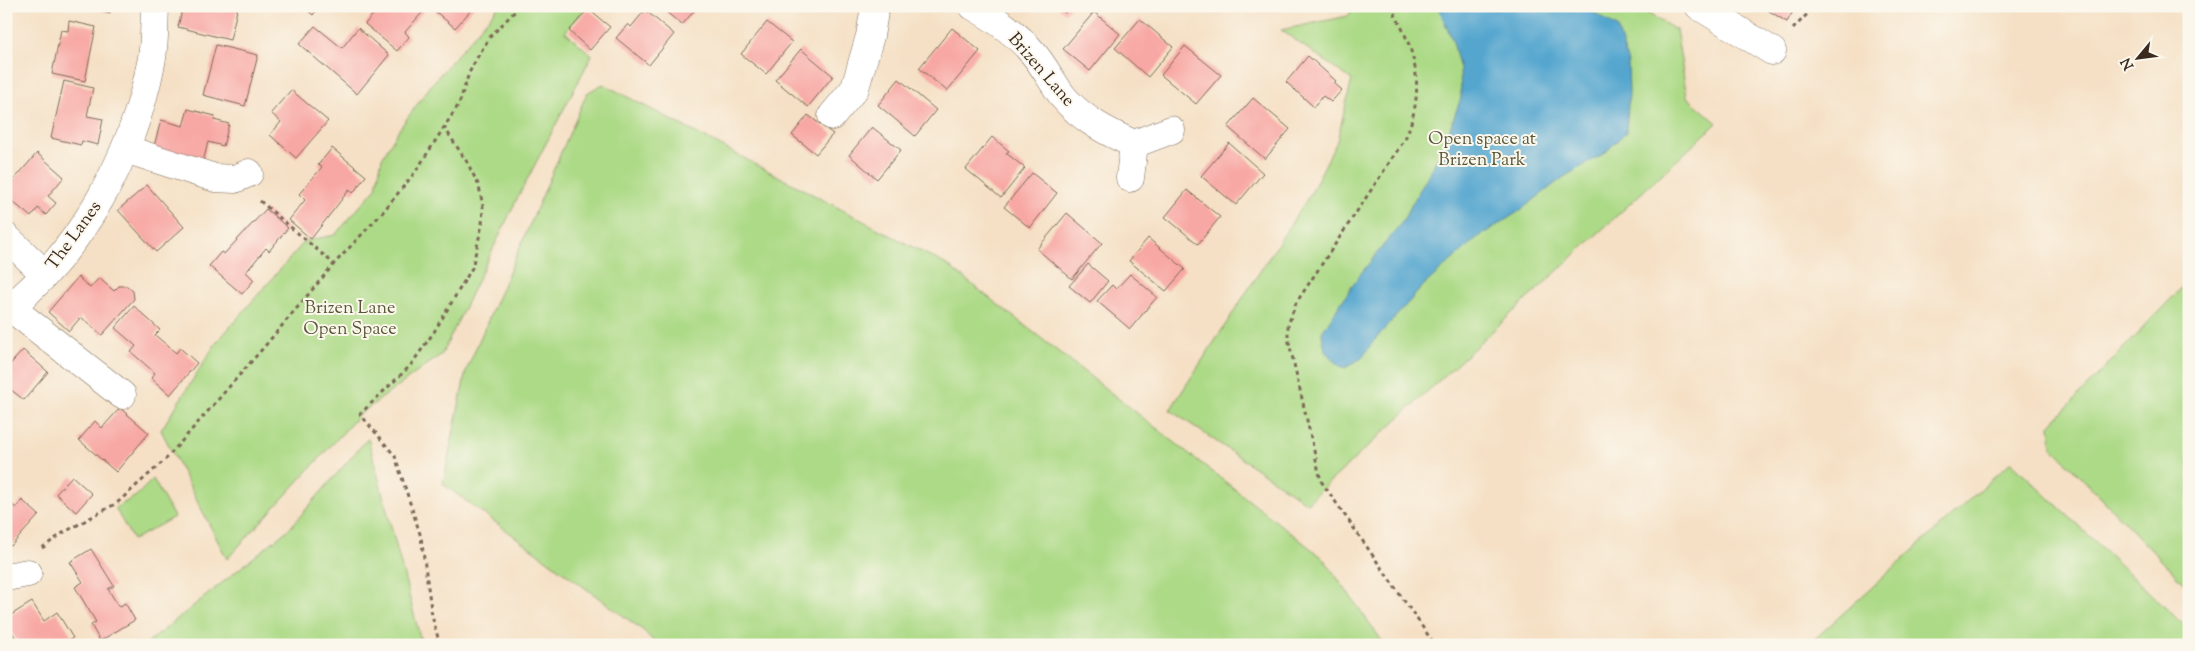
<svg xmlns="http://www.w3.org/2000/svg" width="2195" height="651" font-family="'Sorts Mill Goudy',serif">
	<rect width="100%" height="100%" fill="#fbf7ec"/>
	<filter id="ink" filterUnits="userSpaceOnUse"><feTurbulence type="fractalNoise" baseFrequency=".02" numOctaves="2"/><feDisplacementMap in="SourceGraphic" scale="10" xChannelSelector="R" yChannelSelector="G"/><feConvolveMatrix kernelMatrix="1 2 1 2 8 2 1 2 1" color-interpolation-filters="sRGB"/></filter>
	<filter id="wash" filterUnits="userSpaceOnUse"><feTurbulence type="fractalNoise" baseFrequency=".0096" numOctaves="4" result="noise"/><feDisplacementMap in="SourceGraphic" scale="20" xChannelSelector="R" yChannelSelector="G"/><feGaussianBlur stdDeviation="1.12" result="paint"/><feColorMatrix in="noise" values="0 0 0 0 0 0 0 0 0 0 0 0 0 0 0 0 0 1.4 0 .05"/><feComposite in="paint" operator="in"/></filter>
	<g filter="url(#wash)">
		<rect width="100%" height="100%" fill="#f5e0c5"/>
		<g fill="#adda87" stroke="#748252">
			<path d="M499,6H588L565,32L592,55L517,199L442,354L360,414L227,559L161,430L216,343L305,241L335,235L376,188L382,158L398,131L432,84Z"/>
			<path d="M1355,6H1635L1676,30L1687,97L1717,123L1307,503L1170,410L1311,193L1337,141L1352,80L1281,30L1348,16Z"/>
			<path d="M603,84L947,265L1323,558L1385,645H657L644,631L443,484L466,371L587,93Z"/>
			<path d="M2189,280V589L2052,447L2050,425Z"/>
			<path d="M368,438L422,645H145L290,528Z"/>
			<path d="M2011,462L2189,630V645H1808Z"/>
			<path d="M153,479L174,517L133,540L115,508L136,496Z"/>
		</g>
		<path fill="#55a6cf" stroke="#486876" d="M1438,6H1584L1617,27L1628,63L1629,93L1626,132L1605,153L1564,177L1518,212L1477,238L1424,285L1373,342L1362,358L1345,368C1330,363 1322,347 1322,332L1358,277L1402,222L1442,150L1461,98L1460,70L1453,42Z"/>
		<g id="blocks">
			<g fill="#f8a8a4">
				<path d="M86,6H112L110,13Z"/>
				<path d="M183,6H238L230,40L178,27Z"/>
				<path d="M303,6H320L313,15Z"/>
				<path d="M380,6H428L405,32L409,37L397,51L365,24Z"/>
				<path d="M439,6H473L474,7L455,28L435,11Z"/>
				<path d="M659,6H698L682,25Z"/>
				<path d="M1057,6H1071L1065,13Z"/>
				<path d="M1761,6H1796L1787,22Z"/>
				<path d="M588,9L610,27L590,50L569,31Z"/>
				<path d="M645,10L674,34L649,65L616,38L628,24L631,27Z"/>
				<path d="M1094,12L1120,34L1090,71L1063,49Z"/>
				<path d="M1140,19L1173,47L1148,77L1115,48Z"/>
				<path d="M69,21L96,27L85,81L52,74L61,30L68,31Z"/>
				<path d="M767,22L792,42L766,74L741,54Z"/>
				<path d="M315,26L342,48L358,28L389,55L357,94L299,44Z"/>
				<path d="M952,28L980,51L947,91L919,68Z"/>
				<path d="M216,45L258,55L245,106L203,95Z"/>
				<path d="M1185,46L1221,75L1196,104L1161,75Z"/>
				<path d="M801,49L833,76L808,107L775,80Z"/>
				<path d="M1308,56L1336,81L1334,83L1342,90L1331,102L1323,96L1314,107L1286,82Z"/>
				<path d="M899,79L936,110L915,136L878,105Z"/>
				<path d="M64,81L93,88L87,116L103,119L98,145L82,141L81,145L51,138Z"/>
				<path d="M291,90L328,121L296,158L270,135L281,122L271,113Z"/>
				<path d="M1253,98L1290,129L1265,159L1228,127Z"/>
				<path d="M188,109L215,116L214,120L229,124L223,146L208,142L203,162L153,150L161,120L183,126Z"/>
				<path d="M808,115L833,134L816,154L792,135Z"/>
				<path d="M872,127L901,150L877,179L849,155Z"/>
				<path d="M992,137L1009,151L1006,153L1025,168L1001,198L966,169Z"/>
				<path d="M1229,143L1263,173L1236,205L1201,176Z"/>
				<path d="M332,148L366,176L353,193L349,190L311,239L289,220L305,200L299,194L322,167L318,165Z"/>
				<path d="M37,153L64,177L48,196L56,203L46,215L38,208L31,217L6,196V189Z"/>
				<path d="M1032,173L1057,193L1030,228L1004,207Z"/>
				<path d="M147,185L184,227L156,252L118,210Z"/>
				<path d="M1187,190L1220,217L1198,244L1165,217Z"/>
				<path d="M266,209L288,228L269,251L266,248L246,272L254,280L242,294L209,266L221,252L224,254Z"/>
				<path d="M1067,213L1102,243L1072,279L1037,249Z"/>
				<path d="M1148,238L1185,269L1166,291L1129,261Z"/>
				<path d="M1088,264L1108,281L1090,303L1069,286Z"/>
				<path d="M1130,274L1157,297L1130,329L1097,301L1112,285L1116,289Z"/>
				<path d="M78,277L90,288L99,278L114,291L119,286H127L133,291L134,299L102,335L81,317L69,331L48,312Z"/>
				<path d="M134,306L160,330L155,335L176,353L180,348L197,363L170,395L151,378L155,373L131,352L136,346L115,328Z"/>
				<path d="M23,350L48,372L24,400L6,386V369Z"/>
				<path d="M120,408L149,433L116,472L79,440L95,421L102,428Z"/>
				<path d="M72,476L92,494L76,512L56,494Z"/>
				<path d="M6,500L16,508L22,500L39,515L11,546L6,542Z"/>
				<path d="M91,549L114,586L108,589L119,607L125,603L135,620L100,641L91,625L96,622L75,587L83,582L70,562Z"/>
				<path d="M32,602L44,621L57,612L73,638L66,642L68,645H20L6,623V618Z"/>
				<path d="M6,631L15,645H6Z"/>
			</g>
		</g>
	</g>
	<g filter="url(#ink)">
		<use href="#blocks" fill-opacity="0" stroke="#7c6a58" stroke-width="1"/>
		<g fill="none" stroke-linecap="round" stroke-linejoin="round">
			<g stroke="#7c6a58" stroke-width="29">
				<g id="street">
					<path d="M973,6C996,19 1016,33 1033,53C1045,67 1053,84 1064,98C1083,120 1109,133 1134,144L1130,178"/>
					<path d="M1699,6L1772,51"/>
					<path d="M832,116L855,88L870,36L875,6"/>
					<path d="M1134,144L1171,130"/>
					<path d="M125,149L215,178L235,179L249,173"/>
					<path d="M6,237L45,274"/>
					<path d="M11,308L122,395"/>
					<path d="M6,311C81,251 133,156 151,63C155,45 154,25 155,6"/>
					<path d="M6,577L28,573"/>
				</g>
			</g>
			<g stroke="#7c6a58" stroke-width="3" stroke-dasharray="4 4" stroke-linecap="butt">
				<path d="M1390,6C1417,51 1426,90 1405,139L1296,303L1288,325V338L1321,481L1435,645"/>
				<path d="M1793,29L1815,6"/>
				<path d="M260,201L334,264"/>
				<path d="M42,548L63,533L117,503L167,458L264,347L334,264L382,213L416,171L459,104L469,73L478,56L490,37L520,6"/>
				<path d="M440,645L432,616L421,537L395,456L360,414L410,366L434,332L472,268L482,225L483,207L479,186L467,162L444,127"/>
			</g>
			<use href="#street" stroke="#fff" stroke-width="28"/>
		</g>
	</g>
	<g text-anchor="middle" stroke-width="4" stroke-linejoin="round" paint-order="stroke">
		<g font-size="18" fill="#3b2a1e" stroke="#fbf7ec">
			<text transform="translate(1042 69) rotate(49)" y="6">Brizen Lane</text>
			<text transform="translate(73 235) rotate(-54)" y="6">The Lanes</text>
		</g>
		<g font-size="18" fill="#585638" stroke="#fbf7ec">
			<text x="1482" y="144">Open space at<tspan x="1482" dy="21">Brizen Park</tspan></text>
			<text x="350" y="313">Brizen Lane<tspan x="350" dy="21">Open Space</tspan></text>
		</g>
	</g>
	<rect width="2195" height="651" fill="none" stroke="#fbf7ec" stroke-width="25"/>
	<g transform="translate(2138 58) rotate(241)" stroke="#fbf7ec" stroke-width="4" paint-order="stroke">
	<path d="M0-4L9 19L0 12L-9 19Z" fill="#3b2a1e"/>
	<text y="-8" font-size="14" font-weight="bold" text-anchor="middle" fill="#3b2a1e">N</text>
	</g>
</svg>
